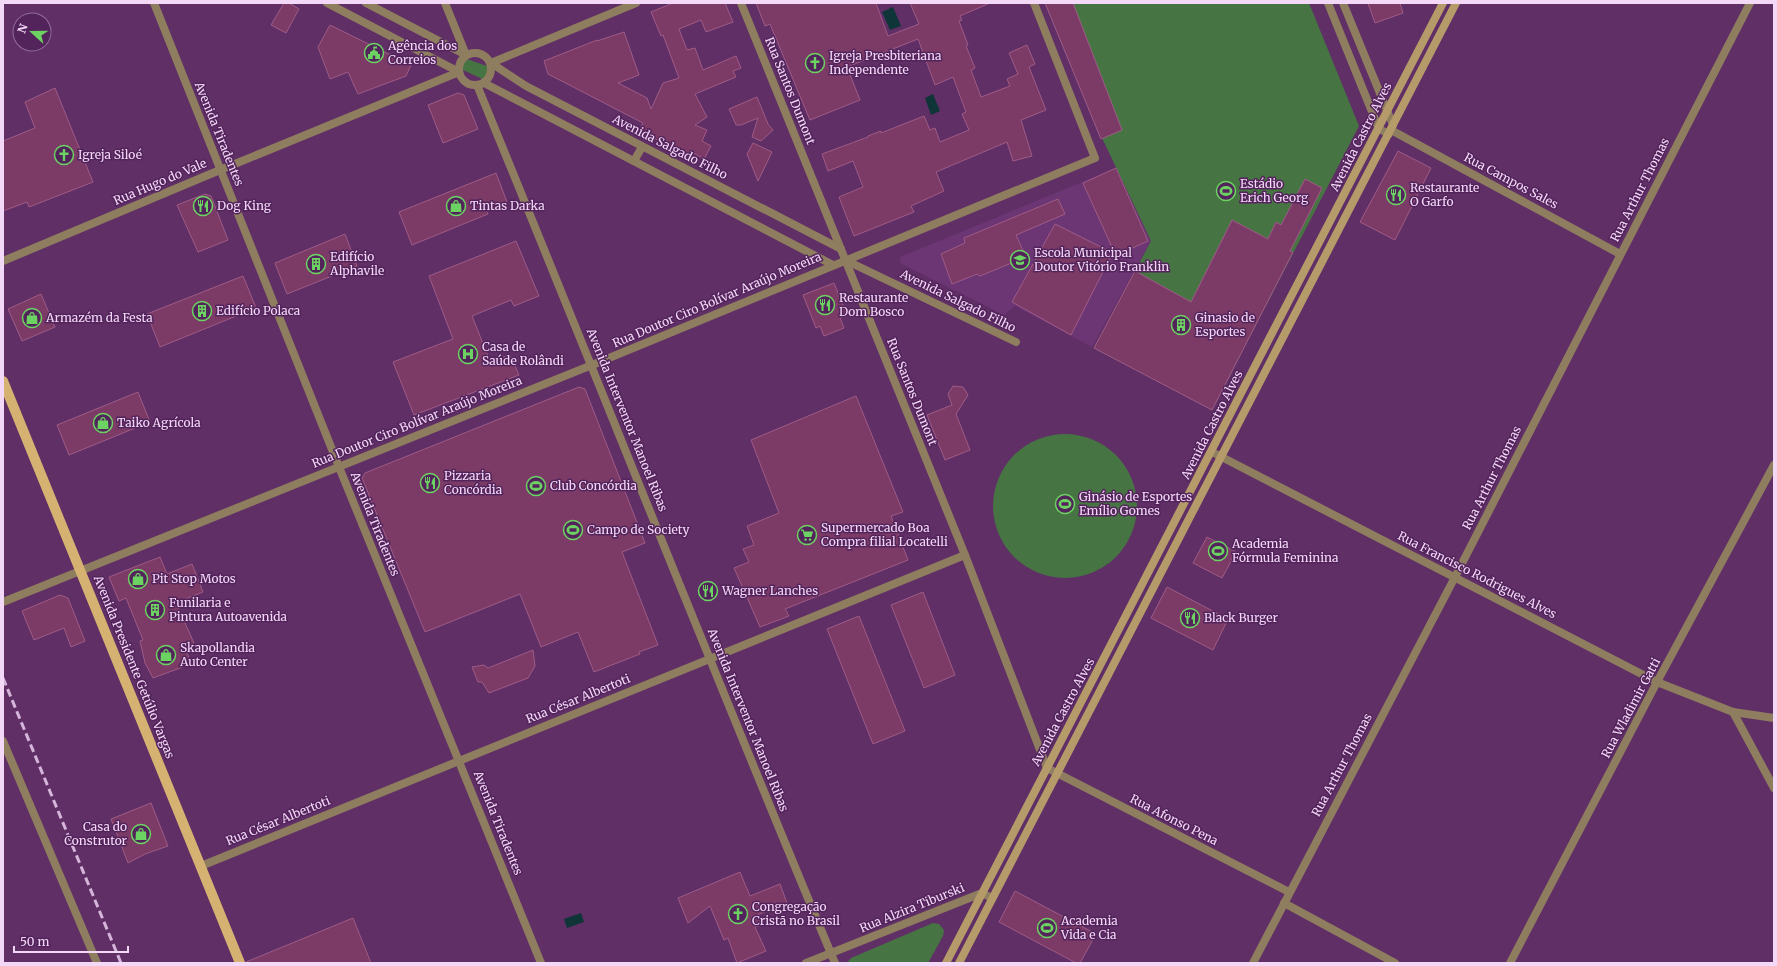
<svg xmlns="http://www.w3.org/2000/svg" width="1777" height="966" font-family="Merriweather,serif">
	<rect width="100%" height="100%" fill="#5f2f66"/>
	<path fill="#6c3674" d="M1116,168L1151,241L1092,347L1015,306L1004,315L900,263V257Z"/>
	<g fill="#477443">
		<path d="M1054,3H1309L1359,126L1212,410L1094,348L1151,241L1103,140Z"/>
		<path d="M467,59L487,66L489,71L487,77L482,79L463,70V64Z"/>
		<circle cx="1065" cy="506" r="72"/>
		<path d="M933,923L939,924L944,930L943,936L928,963H847L851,958Z"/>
	</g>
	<g fill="#0f3538">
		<path d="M893,7L901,26L890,30L882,12Z"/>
		<path d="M933,94L940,111L931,115L925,98Z"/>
		<path d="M581,913L584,922L567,928L564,919Z"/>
	</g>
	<g fill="#7c3b66" stroke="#9f5b87">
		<path d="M284,3H289L299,9L286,33L271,25Z"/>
		<path d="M673,3H725L733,22L706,32L701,20L679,29L687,50L695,48L703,70L736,56L741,68L733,71L736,77L695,94L707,117L695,125L707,130L702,141L711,146L704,159L690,151L688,155L639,131L643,123L548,74L544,61L597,40V41L624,32L639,75L618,83L647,98L651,109L663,83L679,78L663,35L661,36L651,12Z"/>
		<path d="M756,3H876L888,36L919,24L910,3H990L960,16L962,20L959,21L968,45L966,46L975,68L971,70L981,97L1010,86L1007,79L1018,74L1009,53L1027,45L1035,64L1029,67L1046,110L1021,120L1032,156L1013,161L1007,142L936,172L944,191L911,206L914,212L854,236L839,197L863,187L853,161L828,171L822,154L868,137V136L881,131V133L924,116L930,130L935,128L940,142L969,130L962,114L966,112L953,77L935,85L918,39L847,67L860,100L810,120L770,24L765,26Z"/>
		<path d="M1045,3H1073L1122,130L1101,139Z"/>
		<path d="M1368,3H1400L1403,13L1375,23Z"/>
		<path d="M330,25L411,65L406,76L358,94L348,72L330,79L318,47Z"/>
		<path d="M55,88L93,182L29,207L27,202L3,211V141L35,128L25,102Z"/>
		<path d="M458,93L464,95L478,129L443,143L428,105Z"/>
		<path d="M757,97L768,124L773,130L761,141L752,137L758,118L741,125H736L729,109Z"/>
		<path d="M753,143L772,152L758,181L747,154Z"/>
		<path d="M1398,151L1431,168L1395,240L1360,222Z"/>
		<path d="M1116,168L1148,241L1110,258L1071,335L1012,302L1055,224L1115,254L1083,183Z"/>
		<path d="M496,173L507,202L486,210L488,214L412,245L399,212Z"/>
		<path d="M1305,179L1322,188L1290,251L1293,252L1212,410L1094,348L1135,271L1191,302L1232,220L1268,239L1276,222L1281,225Z"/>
		<path d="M205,194L211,196L228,240L198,252L177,205Z"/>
		<path d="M1058,199L1065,214L1016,235L1026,257L980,276L977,274L952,284L941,254L965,243L964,238Z"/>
		<path d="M345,234L357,266L287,294L275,263Z"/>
		<path d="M516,241L539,296L514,306L511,300L472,316L490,361L510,355L519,375L414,415L393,362L453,339L429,276Z"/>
		<path d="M243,276L256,308L160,347L147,314Z"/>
		<path d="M834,283L847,315L840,318L844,328L824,336L820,326L816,328L803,295Z"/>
		<path d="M41,294L55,327L22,341L8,309Z"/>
		<path d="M953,386L963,387L968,395L956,414L970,450L945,460L927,415L952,405L948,394Z"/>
		<path d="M579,387L585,389L645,543L622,552L658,645L639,652L640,654L594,672L578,632L541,647L520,594L425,632L362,478L365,473Z"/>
		<path d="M138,392L150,422L69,455L57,425Z"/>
		<path d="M856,396L903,512L891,516L908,560L785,609L789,616L760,627L734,568L749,562L743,549L754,545L747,526L779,513L751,440Z"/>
		<path d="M1207,537L1236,552L1222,578L1193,563Z"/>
		<path d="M160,557L167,574L192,564L203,592L176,603L194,643L185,647L191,664L153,678L145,663L140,641L143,640L126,598L119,601L109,577Z"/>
		<path d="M1167,587L1228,619L1213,650L1151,618Z"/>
		<path d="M923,592L955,675L924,688L891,605Z"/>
		<path d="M60,595L68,598L85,641L71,647L64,628L34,640L22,611Z"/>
		<path d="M859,616L905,731L873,744L827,629Z"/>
		<path d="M533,650L535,666L528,678L489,693L482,682H478L472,667L484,665L488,668Z"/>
		<path d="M151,803L168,846L145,854L128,863L111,819Z"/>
		<path d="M740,872L750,896L780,884L787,903L757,915L762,925L755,927L766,951L737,963L728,938L724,940L710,906L688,923L678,898Z"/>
		<path d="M1015,891L1096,934L1080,963H1076L999,922Z"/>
		<path d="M353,918L371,963H246V962Z"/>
	</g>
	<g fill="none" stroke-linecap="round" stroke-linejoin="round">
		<g stroke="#8e7d5f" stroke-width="8">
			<path d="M154,3L339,467L541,963"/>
			<path d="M741,3L965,555L1047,768L1289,892"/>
			<path d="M491,63L526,86L841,249"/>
			<path d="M491,63L636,3"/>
			<path d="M484,83L833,265"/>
			<path d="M1391,130L1620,254"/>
			<path d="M634,161L642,147"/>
			<path d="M845,260L1016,342"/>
			<path d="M3,261L220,170L459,72"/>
			<path d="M1212,452L1657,682L1733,712L1774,718"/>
			<path d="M3,602L592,365L1095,158L1034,3"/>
			<path d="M1733,712L1774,788"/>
			<path d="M3,741L97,963"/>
			<path d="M201,866L965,555"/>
			<path d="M1284,903L1395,963"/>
			<path d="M806,963L982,893L992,898"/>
			<path d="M1253,963L1455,577L1750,3"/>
			<path d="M1510,963L1657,682L1774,465"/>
		</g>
		<g stroke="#8e7d5f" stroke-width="8">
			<path d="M327,3L459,72"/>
			<path d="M366,3L466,55"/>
			<path d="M445,3L466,55"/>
			<path d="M1328,3L1379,129L1389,134"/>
			<path d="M1343,3L1393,125"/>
			<circle cx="475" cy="69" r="16"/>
			<path d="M477,85C597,377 713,672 835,963"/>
		</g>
		<g stroke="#b69b6a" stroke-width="8">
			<path d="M946,963L1443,3"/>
			<path d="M959,963L1456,3"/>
		</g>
		<path stroke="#d5b272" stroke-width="10" d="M3,381L240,963"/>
		<path stroke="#d5b5da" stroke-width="3" stroke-dasharray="8 4" stroke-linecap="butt" d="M3,678L121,963"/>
	</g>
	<defs>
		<g id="civic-ring" transform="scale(1)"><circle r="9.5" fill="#53245b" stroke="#6cd362" stroke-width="1.5"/><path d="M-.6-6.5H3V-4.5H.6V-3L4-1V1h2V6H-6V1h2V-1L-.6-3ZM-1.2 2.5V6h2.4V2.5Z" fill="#6cd362"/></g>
		<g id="church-ring" transform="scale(1)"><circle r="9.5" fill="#53245b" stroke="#6cd362" stroke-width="1.5"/><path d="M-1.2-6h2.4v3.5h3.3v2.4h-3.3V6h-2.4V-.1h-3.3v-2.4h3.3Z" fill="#6cd362"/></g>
		<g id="stadium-ring" transform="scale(1)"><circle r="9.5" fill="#53245b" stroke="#6cd362" stroke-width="1.5"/><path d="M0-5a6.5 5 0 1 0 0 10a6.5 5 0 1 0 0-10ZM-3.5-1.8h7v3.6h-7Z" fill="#6cd362"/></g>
		<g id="restaurant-ring" transform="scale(1)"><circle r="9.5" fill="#53245b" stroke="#6cd362" stroke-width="1.5"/><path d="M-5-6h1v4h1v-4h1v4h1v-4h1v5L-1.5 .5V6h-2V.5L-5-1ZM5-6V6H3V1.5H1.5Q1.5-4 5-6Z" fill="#6cd362"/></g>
		<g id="shop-ring" transform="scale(1)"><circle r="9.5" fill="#53245b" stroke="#6cd362" stroke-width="1.5"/><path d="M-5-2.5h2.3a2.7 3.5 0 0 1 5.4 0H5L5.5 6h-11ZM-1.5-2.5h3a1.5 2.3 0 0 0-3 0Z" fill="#6cd362"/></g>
		<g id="school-ring" transform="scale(1)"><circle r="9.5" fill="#53245b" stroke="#6cd362" stroke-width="1.5"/><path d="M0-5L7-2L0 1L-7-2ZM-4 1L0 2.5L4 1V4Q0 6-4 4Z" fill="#6cd362"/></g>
		<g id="building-ring" transform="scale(1)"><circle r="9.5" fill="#53245b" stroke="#6cd362" stroke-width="1.5"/><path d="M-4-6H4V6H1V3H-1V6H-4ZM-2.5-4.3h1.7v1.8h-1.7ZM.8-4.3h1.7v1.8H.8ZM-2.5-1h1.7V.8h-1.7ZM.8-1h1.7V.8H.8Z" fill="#6cd362"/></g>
		<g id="hospital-ring" transform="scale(1)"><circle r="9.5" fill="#53245b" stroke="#6cd362" stroke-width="1.5"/><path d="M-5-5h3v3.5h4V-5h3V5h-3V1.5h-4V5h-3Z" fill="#6cd362"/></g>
		<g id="supermarket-ring" transform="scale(1)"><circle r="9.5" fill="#53245b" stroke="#6cd362" stroke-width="1.5"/><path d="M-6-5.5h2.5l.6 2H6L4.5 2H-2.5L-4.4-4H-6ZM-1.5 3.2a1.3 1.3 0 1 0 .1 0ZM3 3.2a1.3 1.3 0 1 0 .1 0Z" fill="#6cd362"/></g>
	</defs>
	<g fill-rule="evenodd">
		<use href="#civic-ring" x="374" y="53"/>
		<use href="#church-ring" x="815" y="63"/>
		<use href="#church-ring" x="64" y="155"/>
		<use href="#stadium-ring" x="1226" y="191"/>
		<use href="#restaurant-ring" x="1396" y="195"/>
		<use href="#restaurant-ring" x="203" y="206"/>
		<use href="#shop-ring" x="456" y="206"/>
		<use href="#school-ring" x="1020" y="260"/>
		<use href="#building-ring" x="316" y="264"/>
		<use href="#restaurant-ring" x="825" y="305"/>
		<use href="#building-ring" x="202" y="311"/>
		<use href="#shop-ring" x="32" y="318"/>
		<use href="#building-ring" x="1181" y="325"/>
		<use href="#hospital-ring" x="468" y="354"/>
		<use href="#shop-ring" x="103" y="423"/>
		<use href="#restaurant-ring" x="430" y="483"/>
		<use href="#stadium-ring" x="536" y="486"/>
		<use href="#stadium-ring" x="1065" y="504"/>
		<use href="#stadium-ring" x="573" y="530"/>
		<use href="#supermarket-ring" x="807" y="535"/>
		<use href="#stadium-ring" x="1218" y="551"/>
		<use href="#shop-ring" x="138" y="579"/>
		<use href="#restaurant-ring" x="708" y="591"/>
		<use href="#building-ring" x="155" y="610"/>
		<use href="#restaurant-ring" x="1190" y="618"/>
		<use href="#shop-ring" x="166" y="655"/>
		<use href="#shop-ring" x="141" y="834"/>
		<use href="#church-ring" x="738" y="914"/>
		<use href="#stadium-ring" x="1047" y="928"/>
	</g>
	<g text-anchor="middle" stroke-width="3" stroke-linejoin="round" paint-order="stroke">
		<g font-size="12" fill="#f4d8f8" stroke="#53245b" text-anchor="start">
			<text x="388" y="50">Agência dos<tspan x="388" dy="14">Correios</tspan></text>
			<text x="829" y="60">Igreja Presbiteriana<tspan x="829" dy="14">Independente</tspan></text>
			<text x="78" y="159">Igreja Siloé</text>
			<text x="1240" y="188">Estádio<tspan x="1240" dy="14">Erich Georg</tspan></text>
			<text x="1410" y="192">Restaurante<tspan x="1410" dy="14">O Garfo</tspan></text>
			<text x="217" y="210">Dog King</text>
			<text x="470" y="210">Tintas Darka</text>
			<text x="1034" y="257">Escola Municipal<tspan x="1034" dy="14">Doutor Vitório Franklin</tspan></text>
			<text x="330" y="261">Edifício<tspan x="330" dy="14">Alphavile</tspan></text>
			<text x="839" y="302">Restaurante<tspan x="839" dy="14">Dom Bosco</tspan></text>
			<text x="216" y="315">Edifício Polaca</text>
			<text x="46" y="322">Armazém da Festa</text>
			<text x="1195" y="322">Ginasio de<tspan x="1195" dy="14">Esportes</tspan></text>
			<text x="482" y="351">Casa de<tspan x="482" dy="14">Saúde Rolândi</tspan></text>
			<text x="117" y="427">Taiko Agrícola</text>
			<text x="444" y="480">Pizzaria<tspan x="444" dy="14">Concórdia</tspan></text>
			<text x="550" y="490">Club Concórdia</text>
			<text x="1079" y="501">Ginásio de Esportes<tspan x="1079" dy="14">Emílio Gomes</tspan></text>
			<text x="821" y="532">Supermercado Boa<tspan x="821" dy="14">Compra filial Locatelli</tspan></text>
			<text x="587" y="534">Campo de Society</text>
			<text x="1232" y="548">Academia<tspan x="1232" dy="14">Fórmula Feminina</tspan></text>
			<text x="152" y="583">Pit Stop Motos</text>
			<text x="722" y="595">Wagner Lanches</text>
			<text x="169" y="607">Funilaria e<tspan x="169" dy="14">Pintura Autoavenida</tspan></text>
			<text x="1204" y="622">Black Burger</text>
			<text x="180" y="652">Skapollandia<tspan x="180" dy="14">Auto Center</tspan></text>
			<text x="127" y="831" text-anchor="end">Casa do<tspan x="127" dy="14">Construtor</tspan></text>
			<text x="752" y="911">Congregação<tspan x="752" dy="14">Cristã no Brasil</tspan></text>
			<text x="1061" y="925">Academia<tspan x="1061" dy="14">Vida e Cia</tspan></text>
		</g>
		<g font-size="12" fill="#f4d8f8" stroke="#53245b">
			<text transform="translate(790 91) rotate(68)" y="4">Rua Santos Dumont</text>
			<text transform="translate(219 134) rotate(68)" y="4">Avenida Tiradentes</text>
			<text transform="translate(1361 137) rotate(-63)" y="4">Avenida Castro Alves</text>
			<text transform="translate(670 147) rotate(27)" y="4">Avenida Salgado Filho</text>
			<text transform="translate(1511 181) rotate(28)" y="4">Rua Campos Sales</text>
			<text transform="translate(160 182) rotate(-23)" y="4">Rua Hugo do Vale</text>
			<text transform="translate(1640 190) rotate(-63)" y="4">Rua Arthur Thomas</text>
			<text transform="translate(717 300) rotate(-23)" y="4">Rua Doutor Ciro Bolívar Araújo Moreira</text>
			<text transform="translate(958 301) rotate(26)" y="4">Avenida Salgado Filho</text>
			<text transform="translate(912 392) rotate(68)" y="4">Rua Santos Dumont</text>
			<text transform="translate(627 420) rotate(68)" y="4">Avenida Interventor Manoel Ribas</text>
			<text transform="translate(417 422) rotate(-22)" y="4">Rua Doutor Ciro Bolívar Araújo Moreira</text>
			<text transform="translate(1212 425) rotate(-63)" y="4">Avenida Castro Alves</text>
			<text transform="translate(1492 478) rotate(-63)" y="4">Rua Arthur Thomas</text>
			<text transform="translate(375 524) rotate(68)" y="4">Avenida Tiradentes</text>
			<text transform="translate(1477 575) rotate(27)" y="4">Rua Francisco Rodrigues Alves</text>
			<text transform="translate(134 667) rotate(68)" y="4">Avenida Presidente Getúlio Vargas</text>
			<text transform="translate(578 699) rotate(-22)" y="4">Rua César Albertoti</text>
			<text transform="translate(1631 708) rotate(-62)" y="4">Rua Wladimir Gatti</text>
			<text transform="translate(1063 712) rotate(-62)" y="4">Avenida Castro Alves</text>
			<text transform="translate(748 720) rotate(68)" y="4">Avenida Interventor Manoel Ribas</text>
			<text transform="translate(1342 765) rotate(-62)" y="4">Rua Arthur Thomas</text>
			<text transform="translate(1174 820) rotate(27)" y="4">Rua Afonso Pena</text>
			<text transform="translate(278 821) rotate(-22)" y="4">Rua César Albertoti</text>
			<text transform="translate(498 823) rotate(68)" y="4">Avenida Tiradentes</text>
			<text transform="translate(912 908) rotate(-22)" y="4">Rua Alzira Tiburski</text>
		</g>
	</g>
	<rect width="1777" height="966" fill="none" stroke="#f4d8f8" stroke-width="8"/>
	<g transform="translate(32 32) rotate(291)"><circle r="19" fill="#53245b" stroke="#936c9a"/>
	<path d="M0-3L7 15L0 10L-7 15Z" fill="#6cd362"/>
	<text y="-6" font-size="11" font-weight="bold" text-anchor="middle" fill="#f4d8f8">N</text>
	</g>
	<path d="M14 946v6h114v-6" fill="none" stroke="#f4d8f8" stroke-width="2"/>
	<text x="20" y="946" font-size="12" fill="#f4d8f8" stroke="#53245b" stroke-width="3" paint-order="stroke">50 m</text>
</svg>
